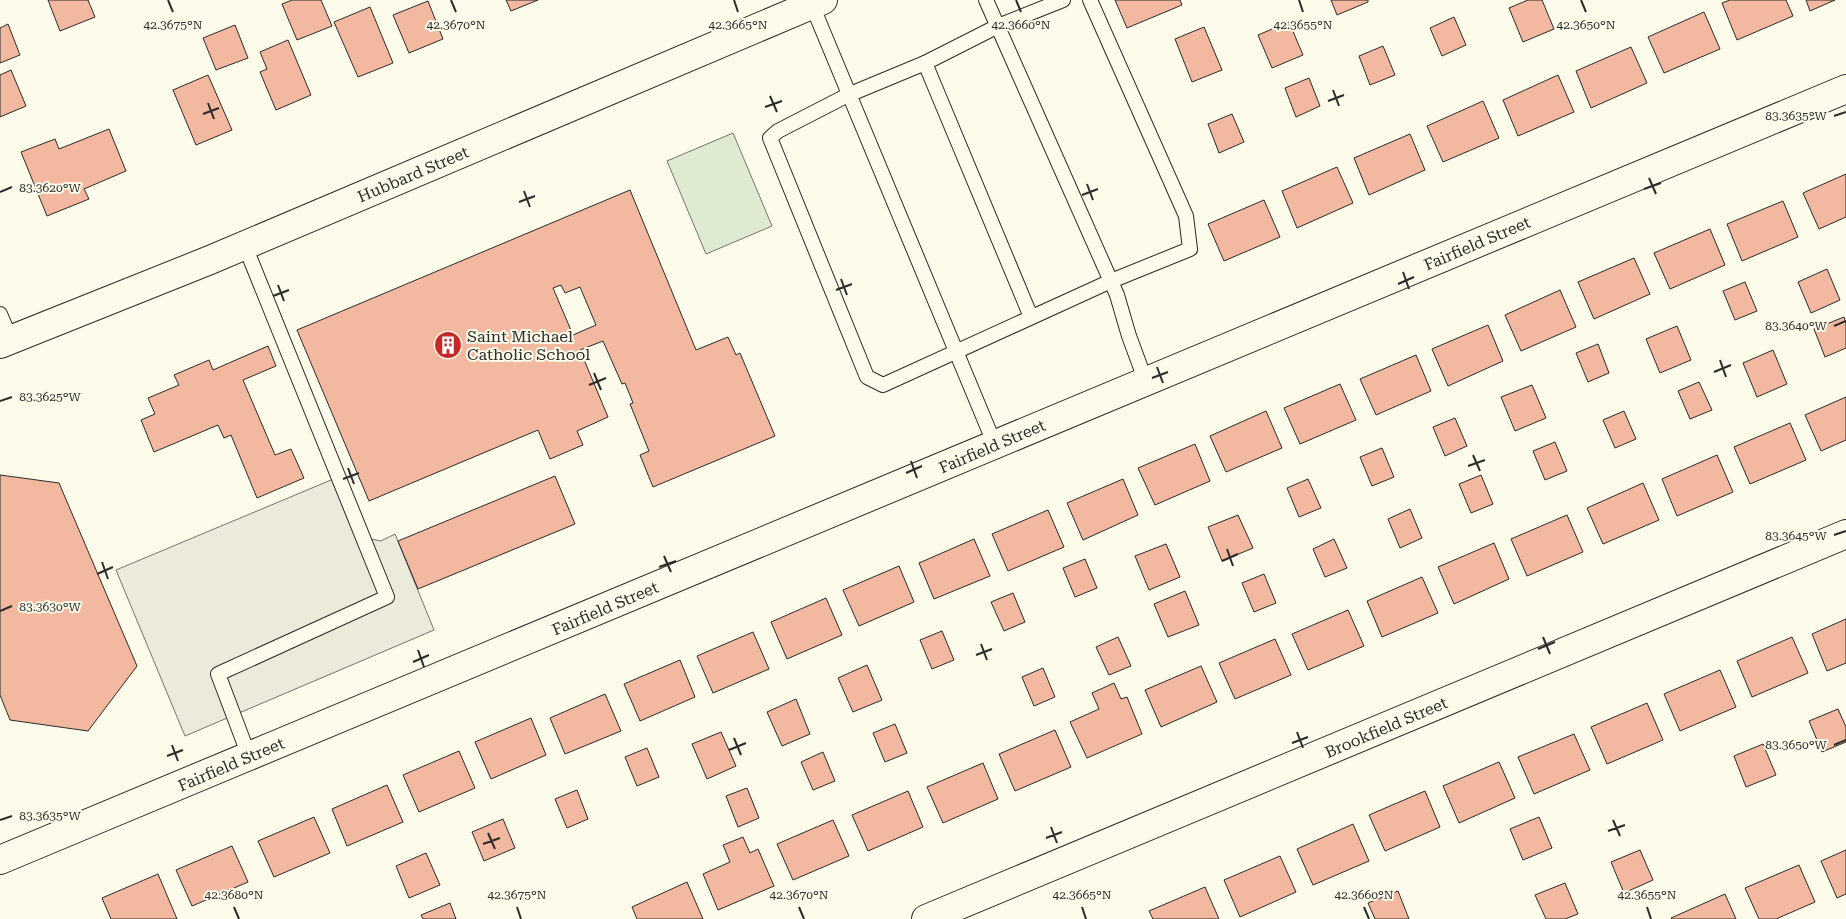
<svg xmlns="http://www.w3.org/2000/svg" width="1846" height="919" font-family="'Roboto Serif',serif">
	<rect width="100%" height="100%" fill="#fdfbea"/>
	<path fill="#deebd1" stroke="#74746e" d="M733,133L772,226L706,254L667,161Z"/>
	<path fill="#eceadb" stroke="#74746e" d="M343,475L371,539L381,541L395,534L434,630L185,736L116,570Z"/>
	<g fill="#f2b8a0" stroke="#2b2b2b" fill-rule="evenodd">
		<path d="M48,0H88L95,17L60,31Z"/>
		<path d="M292,0H321L332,26L297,40L282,4Z"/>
		<path d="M506,0H538L511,11Z"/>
		<path d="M1115,0H1180L1182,5L1127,28Z"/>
		<path d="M1331,0H1368V2L1337,15Z"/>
		<path d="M1528,0H1542L1554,29L1523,42L1509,8Z"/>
		<path d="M1730,0H1786L1793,16L1737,40L1722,3Z"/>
		<path d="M1806,0H1835L1810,11Z"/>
		<path d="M428,1L443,39L409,53L393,15Z"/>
		<path d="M370,7L393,63L358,77L334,22Z"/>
		<path d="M1704,12L1720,49L1664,73L1648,37Z"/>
		<path d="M1454,17L1466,45L1442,56L1430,28Z"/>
		<path d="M1289,22L1303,55L1272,68L1258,35Z"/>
		<path d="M8,24L20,55L0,63V28Z"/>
		<path d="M235,25L248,58L216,70L203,38Z"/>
		<path d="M1204,27L1222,70L1192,82L1175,39Z"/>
		<path d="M288,40L311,95L276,110L260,72L267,69L260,52Z"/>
		<path d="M1383,46L1395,75L1370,85L1359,56Z"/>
		<path d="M1631,47L1647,83L1591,108L1576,71Z"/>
		<path d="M11,70L26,106L0,117V75Z"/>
		<path d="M208,75L232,130L196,145L173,90Z"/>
		<path d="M1558,75L1574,112L1518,136L1503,100Z"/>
		<path d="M1309,78L1320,106L1296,117L1285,88Z"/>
		<path d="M1483,101L1499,138L1443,162L1427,126Z"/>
		<path d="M1232,114L1244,142L1219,153L1208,124Z"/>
		<path d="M109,129L126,171L84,189L89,199L47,216L21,152L55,139L59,149Z"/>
		<path d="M1410,134L1425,170L1369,195L1354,158Z"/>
		<path d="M1337,167L1353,203L1297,228L1282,191Z"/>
		<path d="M1846,174V217L1819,229L1803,193Z"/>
		<path d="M630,190L696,350L728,337L736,355L740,353L775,436L653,487L640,455L649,451L630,404L633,403L625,383L622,384L603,341L580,350L608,417L577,431L583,445L550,459L538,430L369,501L297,330ZM561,285L565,293L580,287L596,325L573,335L553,288Z"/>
		<path d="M1264,200L1280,237L1224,261L1208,224Z"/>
		<path d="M1783,201L1798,237L1742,261L1727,224Z"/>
		<path d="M1710,229L1725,265L1670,289L1654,253Z"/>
		<path d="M1634,258L1650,294L1594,319L1578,282Z"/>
		<path d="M1827,269L1840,300L1811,313L1798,282Z"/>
		<path d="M1745,282L1757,311L1735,320L1723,291Z"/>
		<path d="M1560,290L1576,327L1521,351L1505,315Z"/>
		<path d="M1844,317L1846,323V348L1825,357L1814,329Z"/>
		<path d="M1488,325L1503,361L1448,386L1432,349Z"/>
		<path d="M1677,326L1691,360L1660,373L1646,339Z"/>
		<path d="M1598,344L1609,373L1588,382L1576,353Z"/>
		<path d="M268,346L276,366L243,380L275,455L291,449L304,478L257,498L231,435L224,438L218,425L154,452L141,420L155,414L148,398L179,385L174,375L209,360L213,370Z"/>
		<path d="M1773,350L1787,384L1757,397L1743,363Z"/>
		<path d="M1416,355L1431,391L1376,415L1360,379Z"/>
		<path d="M1699,382L1712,410L1690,419L1678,391Z"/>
		<path d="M1340,384L1356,420L1300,444L1284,408Z"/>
		<path d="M1532,385L1546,418L1515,431L1501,397Z"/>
		<path d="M1846,397V440L1821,451L1805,415Z"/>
		<path d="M1266,411L1282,448L1226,472L1210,436Z"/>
		<path d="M1624,411L1636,439L1615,448L1603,420Z"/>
		<path d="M1455,418L1467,446L1445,456L1433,427Z"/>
		<path d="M1790,423L1806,460L1750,484L1734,447Z"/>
		<path d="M1555,442L1567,471L1545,480L1533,451Z"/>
		<path d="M1195,444L1210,481L1155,505L1138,468Z"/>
		<path d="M1382,448L1394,477L1372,486L1360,457Z"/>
		<path d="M1717,455L1733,492L1677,516L1662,479Z"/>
		<path d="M0,475L59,483L137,666L88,731L10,720L0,695Z"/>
		<path d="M1481,475L1493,504L1471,513L1459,484Z"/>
		<path d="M555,476L575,524L418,589L398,541Z"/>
		<path d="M1123,479L1138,515L1083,540L1067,503Z"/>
		<path d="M1308,479L1321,508L1299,517L1287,488Z"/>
		<path d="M1643,483L1659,520L1603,544L1587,508Z"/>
		<path d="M1410,509L1422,538L1400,548L1388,519Z"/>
		<path d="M1048,510L1064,547L1008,571L992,534Z"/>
		<path d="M1238,515L1253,548L1222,561L1208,527Z"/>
		<path d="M1567,515L1583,552L1527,576L1511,539Z"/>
		<path d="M974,539L990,576L934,599L919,563Z"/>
		<path d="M1334,539L1347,568L1325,577L1313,549Z"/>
		<path d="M1494,543L1509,579L1454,604L1438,567Z"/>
		<path d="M1166,544L1180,577L1149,590L1135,556Z"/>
		<path d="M1085,559L1097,588L1075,597L1063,568Z"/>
		<path d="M899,566L914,602L859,626L843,590Z"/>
		<path d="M1264,574L1276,603L1254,612L1242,583Z"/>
		<path d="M1422,577L1438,613L1382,637L1367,601Z"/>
		<path d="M1185,591L1199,625L1168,637L1154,604Z"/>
		<path d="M1013,593L1025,622L1004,631L991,602Z"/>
		<path d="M826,598L842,635L787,659L771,622Z"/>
		<path d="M1348,610L1364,646L1308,670L1292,634Z"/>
		<path d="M1846,619V663L1827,671L1812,634Z"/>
		<path d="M942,631L954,660L932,669L920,640Z"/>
		<path d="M753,632L769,669L713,693L697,656Z"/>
		<path d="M1118,637L1131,666L1109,675L1096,647Z"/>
		<path d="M1792,637L1808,673L1752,697L1737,661Z"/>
		<path d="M1275,639L1291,675L1235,699L1219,663Z"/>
		<path d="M680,660L695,697L640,721L624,684Z"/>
		<path d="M867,665L882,700L853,712L838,678Z"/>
		<path d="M1201,666L1217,702L1161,727L1145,690Z"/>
		<path d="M1043,668L1055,697L1034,706L1022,677Z"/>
		<path d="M1720,670L1736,707L1680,731L1664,694Z"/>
		<path d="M1114,683L1121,699L1127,697L1142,734L1087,758L1070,722L1099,709L1092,693Z"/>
		<path d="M605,694L621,731L565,754L550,718Z"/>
		<path d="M796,699L810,734L782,746L767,712Z"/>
		<path d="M1647,703L1663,740L1607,764L1591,727Z"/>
		<path d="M1838,709L1846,727V742L1822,752L1809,721Z"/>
		<path d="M531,718L546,755L491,779L475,742Z"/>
		<path d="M895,724L907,753L885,762L873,733Z"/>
		<path d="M1055,730L1071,767L1015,791L999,754Z"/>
		<path d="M721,732L736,766L707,779L692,744Z"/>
		<path d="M1574,734L1590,770L1534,794L1518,757Z"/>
		<path d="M1763,744L1776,775L1746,787L1734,756Z"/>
		<path d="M647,748L659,777L637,786L625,757Z"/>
		<path d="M459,751L475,788L419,812L403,775Z"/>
		<path d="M823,752L835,781L813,790L801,762Z"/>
		<path d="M1499,762L1515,798L1459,823L1443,786Z"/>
		<path d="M983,763L998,799L943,823L927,787Z"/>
		<path d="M387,785L403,822L347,846L332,809Z"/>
		<path d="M747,788L759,818L738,827L726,796Z"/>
		<path d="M577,790L588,819L567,828L555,799Z"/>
		<path d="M908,791L923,827L868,851L852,815Z"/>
		<path d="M1425,791L1440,827L1385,851L1369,815Z"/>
		<path d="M314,817L330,853L274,877L258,841Z"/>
		<path d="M1539,817L1552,848L1523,860L1510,829Z"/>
		<path d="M503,819L515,848L484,861L472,832Z"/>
		<path d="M833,820L849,856L793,880L777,844Z"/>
		<path d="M1353,824L1369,861L1313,885L1297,849Z"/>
		<path d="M743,837L750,853L758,849L774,886L718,910L703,874L730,862L723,845Z"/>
		<path d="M232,846L248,882L192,906L176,870Z"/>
		<path d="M1640,850L1653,880L1624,893L1611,862Z"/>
		<path d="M1846,850V894L1837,898L1821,861Z"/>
		<path d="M426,853L440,885L409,898L396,866Z"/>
		<path d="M1280,856L1296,892L1240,917L1224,880Z"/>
		<path d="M1799,865L1815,902L1776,919H1759L1745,888Z"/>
		<path d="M158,874L177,919H111L102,898Z"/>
		<path d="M687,882L703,919H637L632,907Z"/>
		<path d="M1565,883L1578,914L1565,919H1546L1535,895Z"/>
		<path d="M1205,887L1219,919H1153L1149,911Z"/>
		<path d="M1398,891L1409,919H1375L1368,903Z"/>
		<path d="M1725,894L1736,919H1672L1671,918Z"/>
		<path d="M450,903L456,919H423L421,915Z"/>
	</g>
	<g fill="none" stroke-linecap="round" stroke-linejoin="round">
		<g stroke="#2b2b2b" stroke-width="16">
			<g id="lane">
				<path d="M986,0L1117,295L1129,336L1146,382"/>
				<path d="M1063,0L998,26L925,63L848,95L778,131L770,138L867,377L883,385L1111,281L1190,249L1186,216L1090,0"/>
				<path d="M812,5L995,445"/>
				<path d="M925,63L1031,317"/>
				<path d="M245,246L387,597L218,674L249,756"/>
				<path d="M0,314L11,340"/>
			</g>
		</g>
		<g stroke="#2b2b2b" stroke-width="30">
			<g id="street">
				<path d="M0,344L210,260L823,0"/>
				<path d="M0,860L1846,89"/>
				<path d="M926,919L1846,534"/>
			</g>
		</g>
		<use href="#lane" stroke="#fdfbea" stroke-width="14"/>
		<use href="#street" stroke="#fdfbea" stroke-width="28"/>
	</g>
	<path fill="none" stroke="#2b2b2b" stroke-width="2" d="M168,0L173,12M451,0L456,12M734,0L738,12M1016,0L1021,12M1299,0L1303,12M1581,0L1586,12M1333,90L1339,106M770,96L777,112M1328,101L1344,95M208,103L214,119M765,107L782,101M203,114L219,108M1834,116L1846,112M1649,178L1656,194M1087,184L1093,200M1644,189L1661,183M524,191L530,207M0,192L12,187M1082,195L1098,189M519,202L535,196M1403,272L1409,289M841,279L847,295M1398,284L1414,277M278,285L284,301M836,290L852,284M273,296L289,290M1834,326L1846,321M1720,360L1726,377M1157,367L1163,383M1714,372L1731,365M594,373L601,390M1152,378L1168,372M589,385L606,378M0,401L12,397M1473,455L1480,471M911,461L917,478M1468,466L1485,460M348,468L354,484M906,473L922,466M343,479L359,473M1834,535L1846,531M1227,549L1233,566M664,556L671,572M1222,561L1238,554M102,562L108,579M659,567L676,561M97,574L113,567M0,611L12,606M1543,637L1550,654M981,644L987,660M1538,649L1555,642M418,650L424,667M976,655L992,649M413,662L429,655M1297,732L1303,748M734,738L741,755M1292,743L1308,737M172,745L178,761M1834,745L1846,740M729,750L746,743M167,756L183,750M0,820L12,816M1613,820L1620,836M1051,827L1057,843M1608,831L1625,825M488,833L495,849M1046,838L1062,832M483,844L500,838M234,907L239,919M517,907L521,919M799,907L804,919M1082,907L1086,919M1364,907L1369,919M1647,907L1651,919"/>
	<defs>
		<g id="building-disc" transform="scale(1.4375)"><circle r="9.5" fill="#c62828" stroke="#fdfbea"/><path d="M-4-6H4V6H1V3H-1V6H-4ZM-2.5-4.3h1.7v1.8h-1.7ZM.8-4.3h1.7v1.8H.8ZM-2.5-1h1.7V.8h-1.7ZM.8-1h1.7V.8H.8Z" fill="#fff"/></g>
	</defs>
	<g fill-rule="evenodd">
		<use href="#building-disc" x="448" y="345"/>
	</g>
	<g text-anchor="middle" stroke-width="4" stroke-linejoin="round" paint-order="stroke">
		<g font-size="16" fill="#2b2b2b" stroke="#fdfbea">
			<text transform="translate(413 174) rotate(-23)" y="6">Hubbard Street</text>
			<text transform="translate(1477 243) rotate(-23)" y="6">Fairfield Street</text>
			<text transform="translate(992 446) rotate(-23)" y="6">Fairfield Street</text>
			<text transform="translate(605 608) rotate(-23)" y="6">Fairfield Street</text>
			<text transform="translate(1386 727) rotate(-23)" y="6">Brookfield Street</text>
			<text transform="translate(231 764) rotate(-23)" y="6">Fairfield Street</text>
		</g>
		<g font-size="16" fill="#2b2b2b" stroke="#fdfbea" text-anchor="start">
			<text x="467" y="342">Saint Michael<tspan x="467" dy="18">Catholic School</tspan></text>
		</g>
	</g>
	<g font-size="12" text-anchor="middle" fill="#2b2b2b" stroke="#fdfbea" stroke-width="4" stroke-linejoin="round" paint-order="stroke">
		<text x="173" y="29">42.3675°N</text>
		<text x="456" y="29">42.3670°N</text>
		<text x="738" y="29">42.3665°N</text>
		<text x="1021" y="29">42.3660°N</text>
		<text x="1303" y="29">42.3655°N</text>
		<text x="1586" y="29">42.3650°N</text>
		<text x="1796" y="120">83.3635°W</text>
		<text x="50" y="192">83.3620°W</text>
		<text x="1796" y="330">83.3640°W</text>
		<text x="50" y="401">83.3625°W</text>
		<text x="1796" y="540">83.3645°W</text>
		<text x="50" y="611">83.3630°W</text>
		<text x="1796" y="749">83.3650°W</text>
		<text x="50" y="820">83.3635°W</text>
		<text x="234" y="899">42.3680°N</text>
		<text x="517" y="899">42.3675°N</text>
		<text x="799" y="899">42.3670°N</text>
		<text x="1082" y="899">42.3665°N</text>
		<text x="1364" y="899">42.3660°N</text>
		<text x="1647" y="899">42.3655°N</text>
	</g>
</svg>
